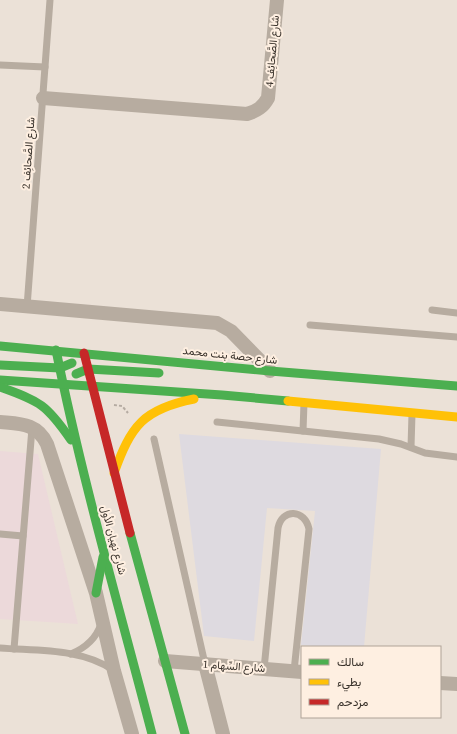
<svg xmlns="http://www.w3.org/2000/svg" width="457" height="734" font-family="'Source Serif 4',Vazirmatn,serif">
	<rect width="100%" height="100%" fill="#ebe1d7"/>
	<path fill="#ecd9da" d="M0,451L38,454L78,624L0,619Z"/>
	<path fill="#dedae0" d="M179,434L381,449L364,647H326L301,645L315,511L267,508L254,641L204,636Z"/>
	<g fill="none" stroke-linecap="round" stroke-linejoin="round">
		<path stroke="#b5aba2" stroke-width="2" stroke-dasharray="3 2" stroke-linecap="butt" d="M114,405L122,406L128,413"/>
		<g stroke="#b7aca0" stroke-width="7">
			<path d="M0,65L45,67"/>
			<path d="M27,307L50,0"/>
			<path d="M432,310L457,313"/>
			<path d="M310,325L457,337"/>
			<path d="M217,422L379,439L401,444L425,453L457,457"/>
			<path d="M303,431L304,403"/>
			<path d="M154,439L205,664"/>
			<path d="M411,447L412,414"/>
			<path d="M0,534L23,536"/>
			<path d="M0,648C37,651 81,648 113,670"/>
			<path d="M14,649L32,428"/>
			<path d="M71,654C85,648 96,639 101,624"/>
			<path d="M264,669L278,528C282,508 305,509 309,529L294,671"/>
		</g>
		<g stroke="#b7aca0" stroke-width="14">
			<path d="M43,98L247,114C257,111 263,107 268,98L277,0"/>
			<path d="M0,304L217,323L231,331L270,371"/>
			<path d="M0,422C20,424 37,423 47,444L96,593L114,671L132,734"/>
			<path d="M165,661L302,672"/>
			<path d="M205,664L223,734"/>
			<path d="M440,683L457,684"/>
		</g>
		<g stroke="#4caf50" stroke-width="9">
			<path d="M0,346L270,371L457,386"/>
			<path d="M56,350C82,479 119,607 152,734"/>
			<path d="M0,365L60,368L72,363"/>
			<path d="M76,374L88,369L159,373"/>
			<path d="M0,380L222,395L288,401"/>
			<path d="M0,387C40,401 47,405 71,440"/>
			<path d="M130,533L185,734"/>
			<path d="M96,593L103,557"/>
		</g>
		<g stroke="#ffc107" stroke-width="9">
			<path d="M288,401L457,417"/>
			<path d="M114,473C131,426 143,409 194,399"/>
		</g>
		<path stroke="#c62828" stroke-width="9" d="M84,353L130,533"/>
	</g>
	<g text-anchor="middle" stroke-width="4" stroke-linejoin="round" paint-order="stroke">
		<g font-size="11" fill="#38312a" stroke="#feefe1">
			<text transform="translate(272 51) rotate(-85)" y="4">شارع الصَّحائِف 4</text>
			<text transform="translate(28 153) rotate(-86)" y="4">شارع الصَّحائِف 2</text>
			<text transform="translate(230 355) rotate(6)" y="4">شارع حصة بنت محمد</text>
			<text transform="translate(114 540) rotate(75)" y="4">شارع نهيان الأول</text>
			<text transform="translate(234 666) rotate(4)" y="4">شارع السِّهام 1</text>
		</g>
	</g>
	<rect x="301" y="646" width="140" height="72" fill="#feefe1" stroke="#afa398"/>
	<rect x="309" y="659" width="20" height="6" fill="#4caf50" stroke="#afa398"/>
	<text x="337" y="666" font-size="12" fill="#38312a">سالك</text>
	<rect x="309" y="679" width="20" height="6" fill="#ffc107" stroke="#afa398"/>
	<text x="337" y="686" font-size="12" fill="#38312a">بطيء</text>
	<rect x="309" y="699" width="20" height="6" fill="#c62828" stroke="#afa398"/>
	<text x="337" y="706" font-size="12" fill="#38312a">مزدحم</text>
</svg>
